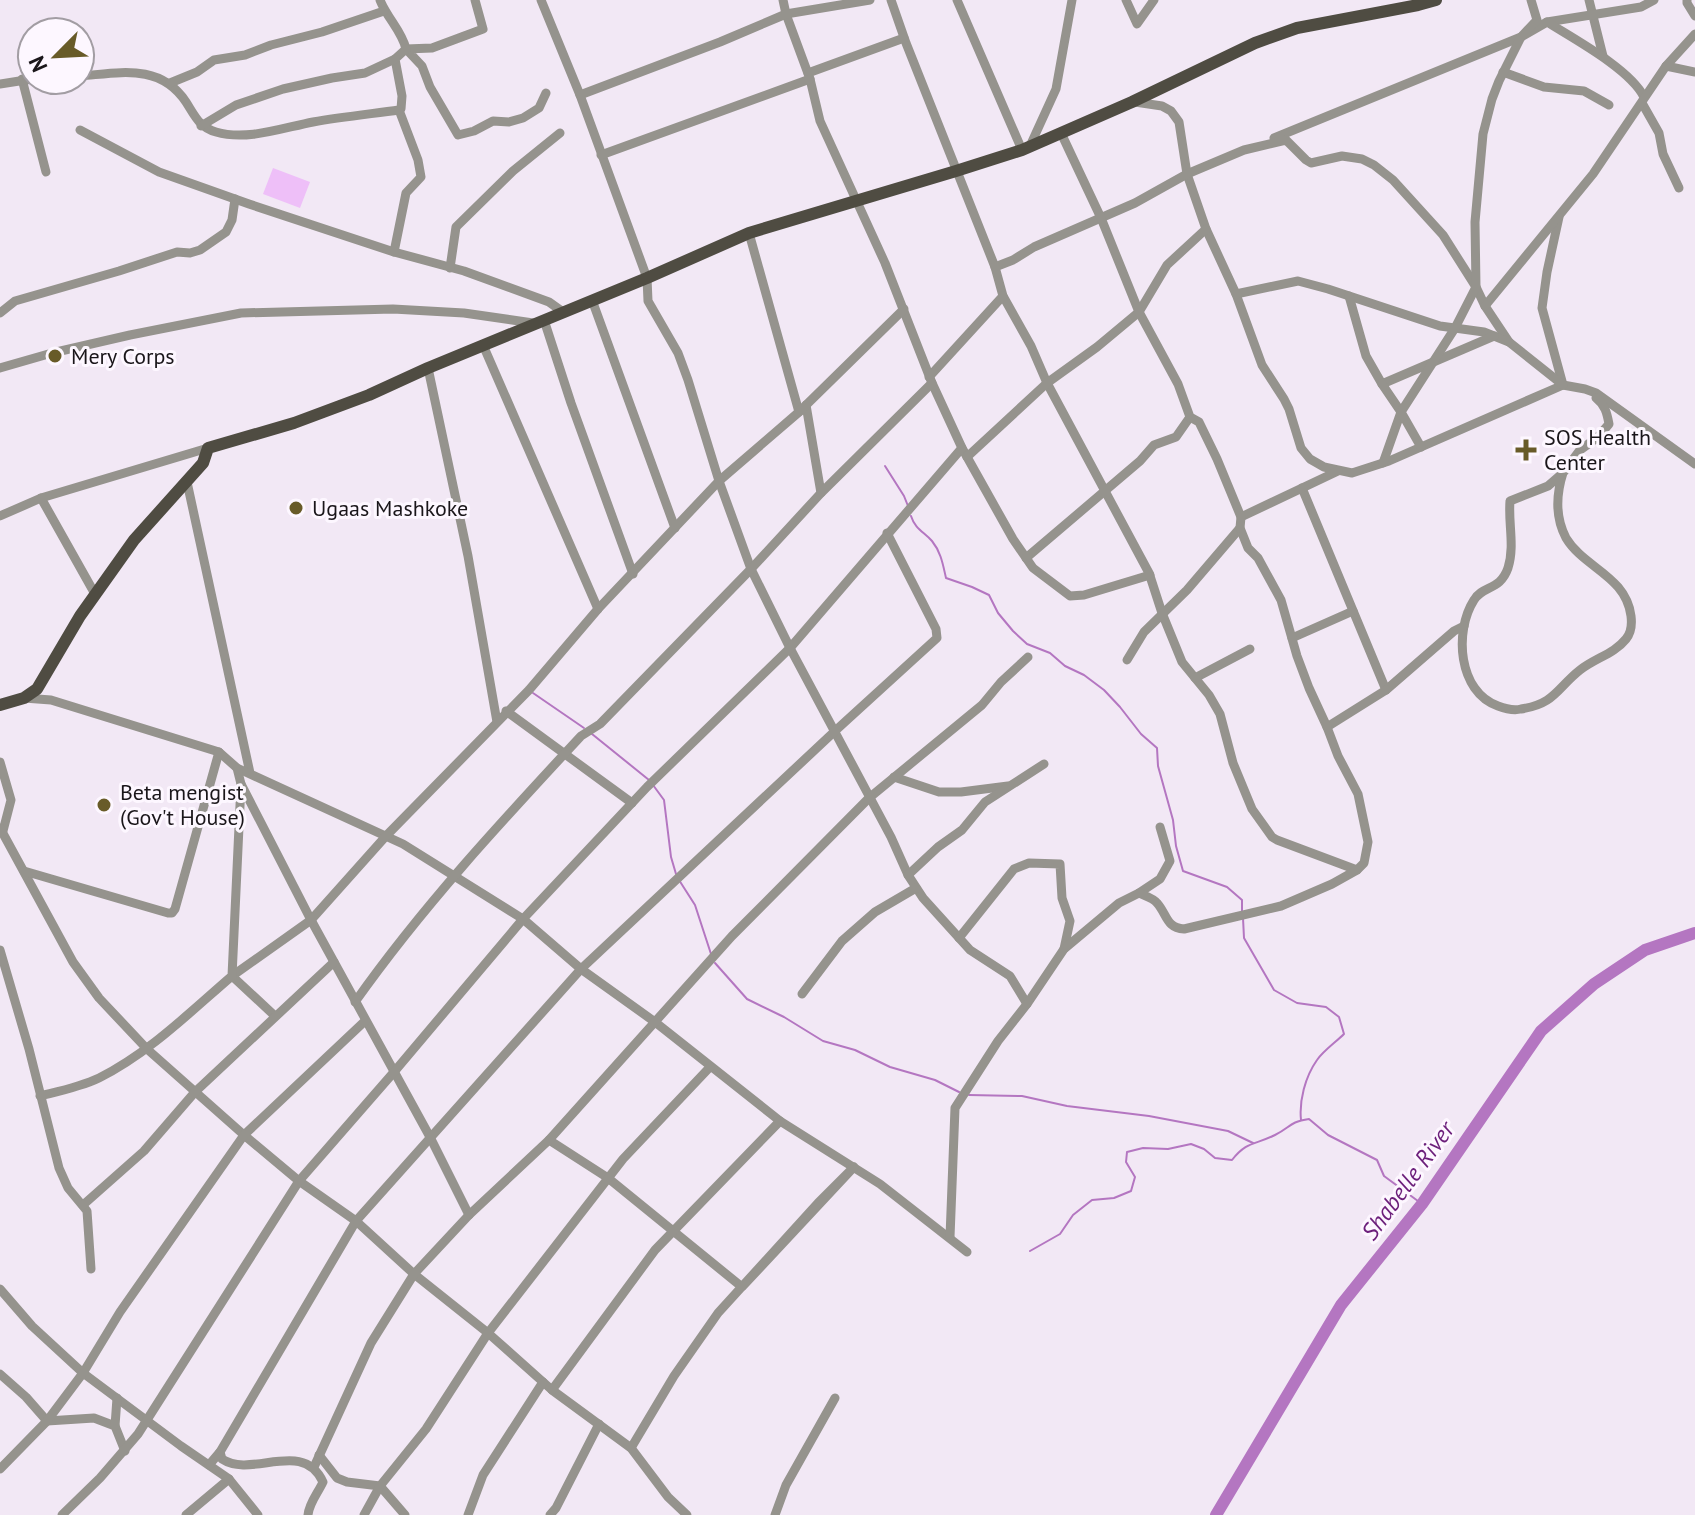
<svg xmlns="http://www.w3.org/2000/svg" width="1695" height="1515" font-family="'PT Sans',sans-serif">
	<rect width="100%" height="100%" fill="#f2e8f5"/>
	<path fill="#eebff8" d="M273,168L310,182L300,208L263,194Z"/>
	<g fill="none" stroke-linecap="round" stroke-linejoin="round">
		<g stroke="#b476c1" stroke-width="2">
			<path d="M885,466L904,496L908,506"/>
			<path d="M911,516C915,529 924,532 932,541C941,552 943,565 946,578L972,587L989,595L998,613L1013,631L1027,644L1050,653L1065,666L1084,675L1104,690L1120,707L1141,734L1157,748L1158,766L1173,820L1176,846L1183,871L1227,887L1242,900V911"/>
			<path d="M533,693L584,728"/>
			<path d="M592,734L649,780"/>
			<path d="M653,785L664,800L671,857L676,874"/>
			<path d="M679,880L695,905L711,954"/>
			<path d="M1243,918L1244,938L1274,990L1297,1003L1326,1007L1339,1017L1344,1034C1336,1042 1323,1051 1317,1060C1305,1077 1299,1101 1301,1120"/>
			<path d="M715,963L747,999L784,1017L823,1041L855,1050L890,1067L935,1080L959,1092"/>
			<path d="M969,1095L1022,1096L1067,1106L1149,1116L1228,1131L1253,1143"/>
			<path d="M1030,1251L1060,1234L1073,1215L1092,1200L1114,1198L1131,1191L1135,1177L1126,1162L1127,1152L1143,1148L1168,1149L1191,1144L1204,1149L1215,1158L1232,1160C1247,1141 1255,1145 1275,1135C1291,1127 1289,1122 1309,1119L1328,1135L1377,1160L1384,1176L1422,1204"/>
		</g>
		<path stroke="#b476c1" stroke-width="12" d="M1216,1515L1341,1305L1422,1204L1541,1031L1594,984L1645,950L1695,933"/>
		<g stroke="#95938d" stroke-width="9">
			<path d="M475,0L483,29L432,48L406,49L422,66L430,87L458,135L474,131L493,121L509,122L523,118L539,108L546,93"/>
			<path d="M541,0L580,95L647,278L648,301L678,353L688,380L719,481L751,569L790,648L891,837L908,875L923,898L970,950L1010,976L1027,1004"/>
			<path d="M783,0L786,14L810,79L820,121L885,263L932,383L962,448L1013,539L1033,568L1070,596L1084,595L1150,575"/>
			<path d="M891,0L906,43L995,267L1003,296L1031,346L1047,383L1149,573L1162,613L1182,662L1209,695L1220,714L1233,763L1252,809L1272,837L1277,840L1357,870"/>
			<path d="M957,0L1022,150"/>
			<path d="M1126,0L1137,24L1154,0"/>
			<path d="M1589,0L1603,56"/>
			<path d="M1687,0V3L1695,16"/>
			<path d="M1547,22L1641,7L1654,0"/>
			<path d="M1666,66L1695,72"/>
			<path d="M1503,72L1544,87L1584,91L1609,105"/>
			<path d="M808,73L904,38"/>
			<path d="M80,76C120,73 160,63 186,102C195,116 199,127 216,132C247,141 282,128 313,122C341,117 370,114 399,110L401,109L402,96L395,59L406,49C402,31 387,18 380,0"/>
			<path d="M22,79L46,172"/>
			<path d="M170,83L197,72L214,60L245,55L271,45L322,32L384,11"/>
			<path d="M0,84L32,79"/>
			<path d="M580,95L720,42L786,14L870,0"/>
			<path d="M1135,102L1162,106L1171,111L1179,122L1187,174L1206,229L1236,294L1262,365L1284,399L1289,409L1301,448L1310,459L1324,467L1352,473L1389,461L1563,385L1585,389L1596,393L1695,464"/>
			<path d="M1642,103L1659,133L1663,154L1679,188"/>
			<path d="M201,126L236,105L283,89L332,78L365,73L395,59"/>
			<path d="M80,130L159,172L249,204L394,252L464,271L549,302L563,312"/>
			<path d="M1274,138L1521,37L1547,22C1574,39 1630,69 1644,97"/>
			<path d="M1030,146L1056,89L1072,0"/>
			<path d="M601,155L810,79"/>
			<path d="M1559,217L1547,272L1542,308L1563,385"/>
			<path d="M749,233L799,412"/>
			<path d="M394,252L406,193L421,177L418,160L399,110"/>
			<path d="M995,267L1013,260L1034,247L1135,203L1187,174L1244,150L1286,140L1306,160L1311,163L1342,156L1362,159L1374,165L1393,180L1443,235L1476,287L1485,306L1509,342"/>
			<path d="M450,268L456,227L513,171L560,133"/>
			<path d="M1236,294L1298,281L1328,289L1440,326L1484,332L1509,342L1563,385"/>
			<path d="M1349,296L1366,356L1382,384L1494,336"/>
			<path d="M592,300L675,528"/>
			<path d="M1485,306L1593,174L1666,66L1695,34"/>
			<path d="M0,313L15,301L119,271L177,252L190,253L200,250L226,232L232,220L235,199"/>
			<path d="M544,320L571,403L633,574"/>
			<path d="M483,345L598,609"/>
			<path d="M0,368L52,353L130,335L241,313L393,309L464,313L533,323"/>
			<path d="M428,368L468,556L497,722"/>
			<path d="M929,377L1003,296"/>
			<path d="M1382,384L1401,412L1383,463"/>
			<path d="M806,405L821,493"/>
			<path d="M1421,447L1401,412L1455,328L1476,287L1475,222L1483,134L1492,99L1499,81L1521,37L1537,20L1531,0"/>
			<path d="M967,457L1047,383L1097,347L1139,312L1167,265L1206,229"/>
			<path d="M1563,473C1556,495 1555,517 1566,538C1584,568 1626,576 1631,616C1632,624 1631,633 1626,639C1614,654 1595,658 1580,670C1557,688 1555,704 1521,709C1513,711 1506,709 1498,706C1458,692 1454,631 1474,600C1483,585 1500,591 1508,568C1515,546 1508,523 1510,501L1548,486L1563,473L1580,450L1598,437L1609,424C1607,413 1605,405 1596,398"/>
			<path d="M187,482L250,773"/>
			<path d="M1302,488L1386,690L1454,631L1464,626"/>
			<path d="M41,498L95,594"/>
			<path d="M0,516L41,498L208,448"/>
			<path d="M1241,517L1338,471"/>
			<path d="M1026,558L1140,461L1154,445L1176,437L1190,417"/>
			<path d="M1292,638L1353,611"/>
			<path d="M1127,660L1144,632L1187,590L1240,528"/>
			<path d="M1195,678L1250,649"/>
			<path d="M24,698L51,700L219,752L237,768L403,844L523,919L581,969L655,1022L780,1121L880,1184L967,1252"/>
			<path d="M506,711L632,803"/>
			<path d="M1327,727L1386,690"/>
			<path d="M0,762L11,800L3,831"/>
			<path d="M894,777L939,792H961L1008,786"/>
			<path d="M241,784L311,920L430,1137L469,1215"/>
			<path d="M0,828L73,962L99,998L147,1049L244,1135L299,1181L356,1221L414,1274L488,1333L552,1390L631,1448L668,1497L687,1515"/>
			<path d="M24,871L168,913H172L175,909L219,752"/>
			<path d="M908,875L938,847L962,830L985,802L1044,764"/>
			<path d="M1139,893L1160,879L1170,861L1160,827"/>
			<path d="M959,938L1014,869L1029,863L1060,864L1062,898L1070,921L1064,949"/>
			<path d="M0,950L29,1049L59,1168L68,1188L87,1211L91,1269"/>
			<path d="M802,994L842,941L875,912L916,888"/>
			<path d="M355,1002C422,907 502,821 581,736L600,724L751,569L821,493L932,383"/>
			<path d="M275,1016L232,976L311,920L386,836L529,690L598,609L719,481L799,412L904,309"/>
			<path d="M40,1096C60,1091 80,1087 99,1078C149,1053 190,1012 232,976L241,784L237,768"/>
			<path d="M549,1140L608,1178L742,1287L854,1167L818,1203L718,1313L674,1376L631,1448"/>
			<path d="M83,1205L144,1151L195,1092L334,962"/>
			<path d="M950,1237L955,1108L998,1041L1027,1004L1064,949L1119,903L1139,893C1145,896 1153,898 1157,903C1167,914 1166,928 1184,929L1281,906L1332,884L1357,870L1364,863L1368,842L1358,794L1338,756L1327,727L1309,688L1297,656L1281,600L1258,558L1248,548L1240,528L1241,517L1217,459L1199,422L1190,417L1178,384L1139,312L1101,218L1061,133"/>
			<path d="M0,1289L32,1326L83,1373L181,1446L229,1479L258,1515"/>
			<path d="M0,1374L26,1397L47,1421L94,1418L115,1426L125,1451"/>
			<path d="M552,1390L655,1250L780,1121"/>
			<path d="M115,1426L117,1398"/>
			<path d="M220,1452L222,1459C252,1479 303,1438 323,1482C318,1493 309,1503 308,1515"/>
			<path d="M319,1455L337,1478L347,1482L380,1486L405,1515"/>
			<path d="M209,1465L220,1452L356,1221L581,969L835,731L937,638L936,629L887,533"/>
			<path d="M314,1467L371,1343L414,1274L469,1215L549,1140L732,936L869,798L982,705L1001,682L1028,657"/>
			<path d="M0,1469L47,1421L83,1373L120,1312L244,1135L365,1021"/>
			<path d="M62,1515L100,1478L138,1434L299,1181L394,1072L523,919L647,787L790,648L962,448"/>
			<path d="M186,1515L229,1479"/>
			<path d="M364,1515L380,1486L426,1429L488,1333L623,1159L710,1067"/>
			<path d="M468,1515L483,1475L543,1382"/>
			<path d="M550,1515L556,1508L599,1424"/>
			<path d="M775,1515L786,1485L835,1398"/>
		</g>
		<path stroke="#4f4c42" stroke-width="12" d="M0,705L24,698L37,689L80,616L134,540L203,463L208,448L294,423L369,395L428,368L647,278L749,233L956,171L1022,150L1132,102L1255,43L1297,28L1418,5L1436,0"/>
	</g>
	<g fill="#685b28" stroke="#fdf7ff" stroke-width="3">
		<circle cx="55" cy="356" r="8"/>
		<path d="M1522 438h8v8h8v8h-8v8h-8v-8h-8v-8h8z"/>
		<circle cx="296" cy="508" r="8"/>
		<circle cx="104" cy="805" r="8"/>
	</g>
	<g text-anchor="middle" stroke-width="6" stroke-linejoin="round" paint-order="stroke">
		<g font-size="22" fill="#1a161a" stroke="#fdf7ff" text-anchor="start">
			<text x="71" y="364">Mery Corps</text>
			<text x="1544" y="445">SOS Health<tspan x="1544" dy="25">Center</tspan></text>
			<text x="312" y="516">Ugaas Mashkoke</text>
			<text x="120" y="800">Beta mengist<tspan x="120" dy="25">(Gov't House)</tspan></text>
		</g>
		<g font-size="24" font-style="italic" fill="#6c1f7b" stroke="#fdf7ff">
			<text transform="translate(1408 1181) rotate(-54)" y="8">Shabelle River</text>
		</g>
	</g>
	<g transform="translate(56 56) rotate(246)"><circle r="38" fill="#fdf7ff" stroke="#a29da3" stroke-width="2"/>
	<path d="M0-6L14 30L0 20L-14 30Z" fill="#685b28"/>
	<text y="-12" font-size="22" font-weight="bold" text-anchor="middle" fill="#1a161a">N</text>
	</g>
</svg>
